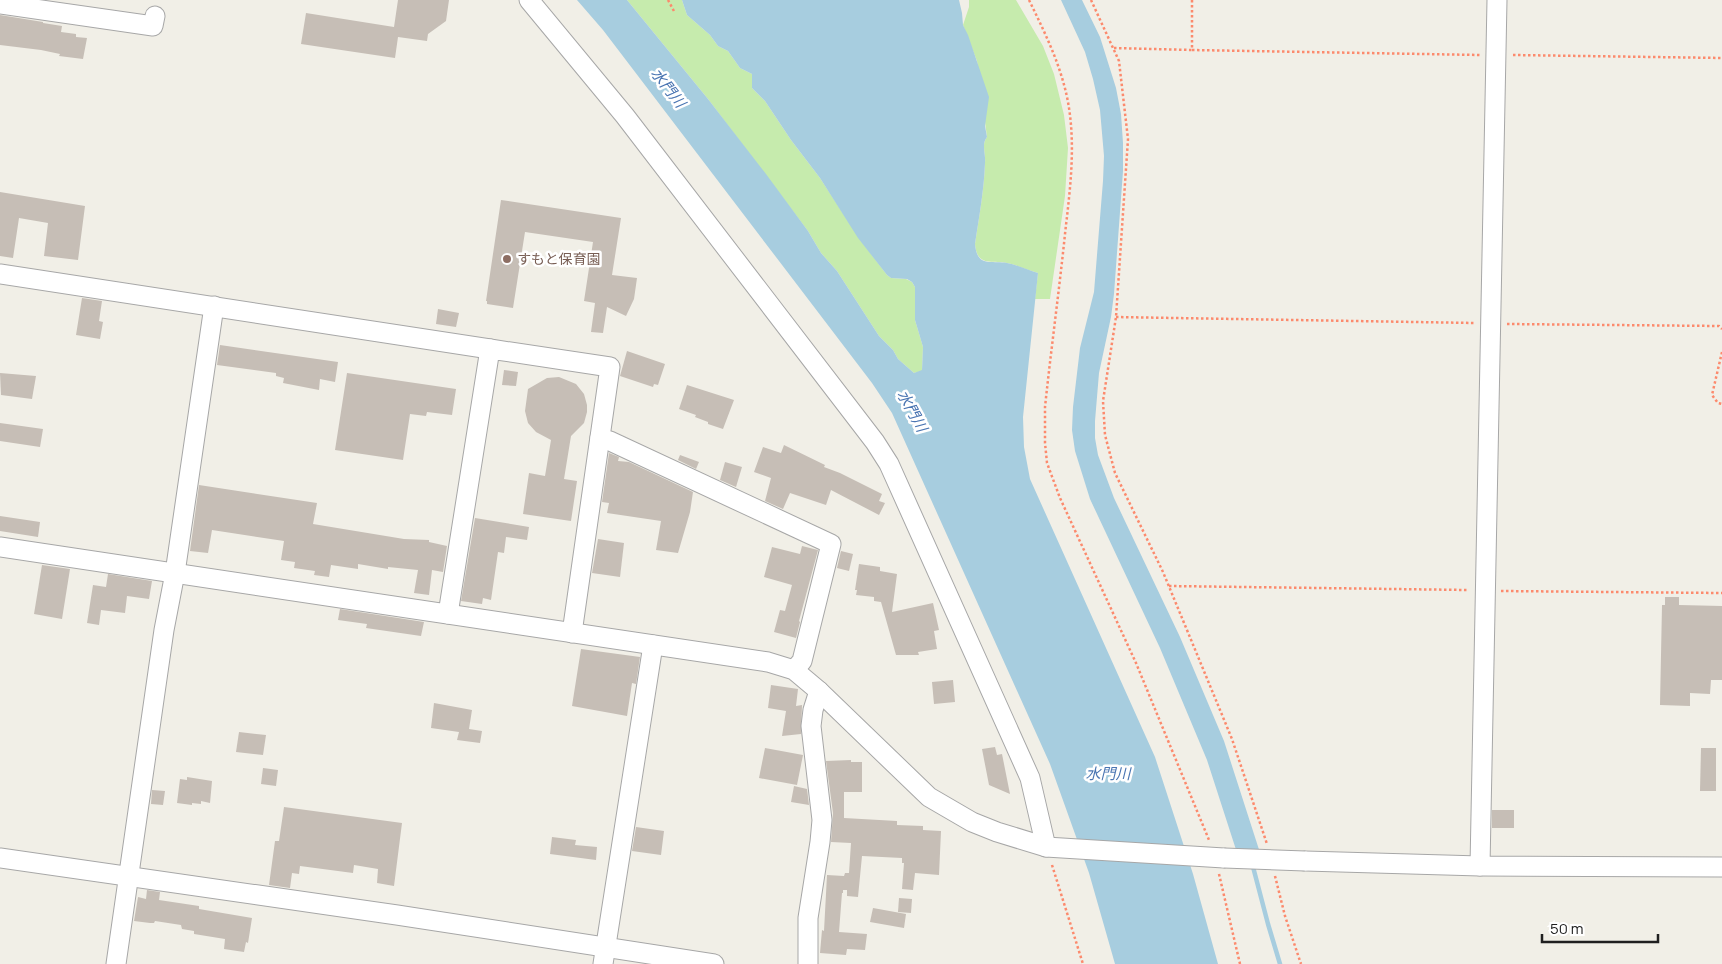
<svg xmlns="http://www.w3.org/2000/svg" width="1722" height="964" font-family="Manrope,'Noto Sans JP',sans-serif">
	<rect width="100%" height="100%" fill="#f1efe7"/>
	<g fill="#c6ebad">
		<path d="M627,0H682L687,15L710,35L718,46L728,51L740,68L752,74V88L765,101L791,140L820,178L859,238L887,275L891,278L906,279L912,282L915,287V320L923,347L922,371L914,373L898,359L893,350L879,336L837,271L821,253L808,231L708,99Z"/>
		<path d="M969,0H1016L1043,46L1054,74L1064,115L1068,148L1065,196L1050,299H1035L1038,273C1028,270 1017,265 1007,263C991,260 977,267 975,244C979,217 984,191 985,163C986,154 981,144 987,137L977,61L963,25L969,7Z"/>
	</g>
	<g fill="#a7cddf">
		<path d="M577,0H627L708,99L766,174L808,231L821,253L837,271L879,336L893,350L898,359L914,373L922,370L923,347L915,320V287L912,282L907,279L891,278L887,275L858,238L820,178L791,140L765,101L752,88V74L740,68L728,51L718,46L710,35L687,15L682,0H959L962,13L963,25L968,35L989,97L985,126L987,137C981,144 986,154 985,163C984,191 979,217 975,244C977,268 991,260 1007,263C1018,265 1028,270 1038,273L1023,417L1024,447L1030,479L1155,757L1193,874L1218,964H1115L1089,873L1050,764L892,413L872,383L603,30Z"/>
		<path d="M1061,0H1082L1100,37L1116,88L1121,114L1123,143V171L1114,294L1111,317L1099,373L1095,421V438L1098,455L1114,498L1180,637L1224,741L1263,862H1240L1207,760L1160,648L1090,499L1075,451L1072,430L1073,407L1080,348L1094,292L1103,181L1104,156L1100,110L1093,79L1085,52Z"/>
	</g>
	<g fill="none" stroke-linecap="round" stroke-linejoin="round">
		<path stroke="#a7cddf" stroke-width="4.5" d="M1252,863L1268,924L1280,964"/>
	</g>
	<g fill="#c6beb6">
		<path d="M398,0H449L446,21L428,34L427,41L398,37L395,58L301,44L306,13L394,27Z"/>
		<path d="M0,15L43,22V23L62,26L61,32L76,34V37L87,38L83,59L59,56L60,54L41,50L0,45Z"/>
		<path d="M0,192L85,206L78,260L44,256L48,223L19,218L13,258L0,256Z"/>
		<path d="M501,200L621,218L612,275L637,278L634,299L626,316L607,307L603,333L591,332L595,303L584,301L593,242L525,232L513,308L487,304V301H486Z"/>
		<path d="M82,298L102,301L99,321L103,322L100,339L76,335Z"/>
		<path d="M438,309L459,313L456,327L436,324Z"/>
		<path d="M220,345L338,362L335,382L320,379L319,390L283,383L284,378L276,376V373L217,365Z"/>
		<path d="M627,351L665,364L658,385L654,384L653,387L620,376Z"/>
		<path d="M504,370L518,372L516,386L502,385Z"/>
		<path d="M0,373L36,376L32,399L1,395Z"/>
		<path d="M347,373L456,389L452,415L427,412L426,416L410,414L403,460L335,450Z"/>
		<path d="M559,377L576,384L584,394L587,405V412L584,423L571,436L564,479L577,481L571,521L523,514L529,473L545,476L551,440L536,432L528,423L525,411L528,389L547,378Z"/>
		<path d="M687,385L734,400L723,429L708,424V422L695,417L696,415L679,409Z"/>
		<path d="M0,423L43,429L40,447L0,441Z"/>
		<path d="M784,445L825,465L824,467L840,473L882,494L879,501L885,503L879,515L831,490L826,505L790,493L783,509L765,501L771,478L754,472L763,447L781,453Z"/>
		<path d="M609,453L619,457L618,461L629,462L693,492L690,512L678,553L656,550L661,521L607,513L609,503L602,502Z"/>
		<path d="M680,455L699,462L696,469L678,460Z"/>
		<path d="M725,462L742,467L736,487L720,480Z"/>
		<path d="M199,485L317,503L313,524L404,539L429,540V542L447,546L443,572L432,570L429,595L414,593L418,570L388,567V569L358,564V569L331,565L329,577L314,575L315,571L294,568L295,562L281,560L284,541L212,530L208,553L190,551Z"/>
		<path d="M0,516L40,522L38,537L0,531Z"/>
		<path d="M475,518L529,527L527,540L506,537L504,553L498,552L491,600L483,598L482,604L461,601Z"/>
		<path d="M598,539L624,543L620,577L592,573Z"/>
		<path d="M802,546L818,550L799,621L800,622L796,638L774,632L780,610L785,611L792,585L764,577L772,547L800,554Z"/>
		<path d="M841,551L853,554L849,571L837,568Z"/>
		<path d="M859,564L880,567V571L897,574L892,612L933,603L939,630L934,631L937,649L918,652L919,655H896L881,602L874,601V597L856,595L857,590H855Z"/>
		<path d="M42,565L70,569L62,619L34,614Z"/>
		<path d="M108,574L152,581L149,599L127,596L125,613L101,610L99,625L87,623L93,585L106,587Z"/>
		<path d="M1665,597H1679V605L1722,606V680H1711L1710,694L1690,693V706L1660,705L1662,605H1665Z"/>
		<path d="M340,609L424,622L421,636L366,628L367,624L338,620Z"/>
		<path d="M581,649L640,657L636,684L632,683L627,716L572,706Z"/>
		<path d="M953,680L955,702L934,704L932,682Z"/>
		<path d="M771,685L798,689L796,706L802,705L801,734L782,736L786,711L768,708Z"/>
		<path d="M434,703L472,710L469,729L482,731L480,743L457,740L459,732L431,728Z"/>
		<path d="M239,732L266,735L263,755L236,752Z"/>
		<path d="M995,747L997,755L1002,754L1010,794L989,785L982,749Z"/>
		<path d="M765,748L803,755L797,785L759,778Z"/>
		<path d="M1701,748H1716V791H1700Z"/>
		<path d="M851,760V762H862V792H844V818L897,821V825L923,826V830L941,831L939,875L915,873L913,890L902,889L904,863H902V858L862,856L858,897L847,896V890H843V893H842L839,932L867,934L865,950L847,949L846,955L820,953L822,930L824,931L827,875L844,876L845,873H849L851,843L831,842L833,813L826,761Z"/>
		<path d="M263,768L278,770L276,786L261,784Z"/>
		<path d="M187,777L212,781L210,803L201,801V804L192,803V805L177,803L180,779L187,780Z"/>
		<path d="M794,786L807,789L809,805L791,802Z"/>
		<path d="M152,790L165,791L163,805L151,804Z"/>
		<path d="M284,807L402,823L394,886L377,883L378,869L354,865L353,873L300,866L299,874L292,873L290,888L269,885L275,841H279Z"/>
		<rect x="1492" y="810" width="22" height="18"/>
		<path d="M636,827L664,831L661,855L632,851Z"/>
		<path d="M552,837L576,840L575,845L597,847L596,860L550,854Z"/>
		<path d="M147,890L160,892L159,900L199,906V909L252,918L248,943L246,942L244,952L224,949L225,939L194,934V931L182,929L181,925L155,921L154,923H150L134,921L138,897L146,899Z"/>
		<path d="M899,898L912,899L911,913L898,912Z"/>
		<path d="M873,908L906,914L904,928L870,922Z"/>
	</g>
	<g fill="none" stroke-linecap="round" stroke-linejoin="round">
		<g stroke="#a7a7a7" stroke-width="21">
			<g id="minor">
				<path d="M529,0L625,116L875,442L889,464L1030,778L1046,847"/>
				<path d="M0,4L153,26L155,16"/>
				<path d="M0,274L490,349"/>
				<path d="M600,438L610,441L831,544L802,661L794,670"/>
				<path d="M0,547L768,662L794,670L819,691L929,797L972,822L997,832L1046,847L1224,858"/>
				<path d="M448,614L490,349L610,367L572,633"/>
				<path d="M0,858L397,915L714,964"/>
				<path d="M1305,861L1480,866L1722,867"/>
				<path d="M1480,866L1497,0"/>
				<path d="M116,964L164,630L175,573L214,306"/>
				<path d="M603,964L653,645"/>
				<path d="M808,964V918L820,842L822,820L811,726L813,710L819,691"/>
			</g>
		</g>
		<g stroke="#fc8a6d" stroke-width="2.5" stroke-dasharray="2.5 2.5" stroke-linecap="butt">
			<path d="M668,0L675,13"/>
			<path d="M1029,0C1045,33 1061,65 1068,102C1076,146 1070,190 1065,234C1059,292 1051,350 1045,407V443L1047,463L1060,498L1136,663L1209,840"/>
			<path d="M1091,0L1119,61L1128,139L1116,317L1103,401L1105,435L1115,473L1163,572L1232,739L1267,844"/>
			<path d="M1192,0V50L1480,55"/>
			<path d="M1114,48L1192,50"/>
			<path d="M1513,55L1722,58"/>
			<path d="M1116,317L1474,323"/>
			<path d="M1507,324L1719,326L1722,329"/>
			<path d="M1722,352L1712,395L1718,403L1722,404"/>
			<path d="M1169,586L1468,590"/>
			<path d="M1501,591L1722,593"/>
			<path d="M1052,865L1083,964"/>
			<path d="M1219,874L1240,964"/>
			<path d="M1275,876L1285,916L1301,964"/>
		</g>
		<use href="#minor" stroke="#fff" stroke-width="19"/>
		<g stroke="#a7a7a7" stroke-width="21" stroke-linecap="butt">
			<path id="minor-bridge" d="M1224,858L1305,861"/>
		</g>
		<use href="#minor-bridge" stroke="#fff" stroke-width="19"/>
	</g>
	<circle fill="#8d6e63" stroke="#fff" stroke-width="2" cx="507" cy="259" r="5"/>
	<g text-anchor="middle" stroke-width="5" stroke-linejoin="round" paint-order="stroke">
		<g font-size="14" fill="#785e54" stroke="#fff" text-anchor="start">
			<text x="517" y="264">すもと保育園</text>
		</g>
		<g font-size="15" font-style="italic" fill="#4a75b2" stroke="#fff">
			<text transform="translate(668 88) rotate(52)" y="5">水門川</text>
			<text transform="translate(912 411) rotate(61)" y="5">水門川</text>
			<text x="1108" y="779">水門川</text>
		</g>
	</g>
	<path d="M1542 934v8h116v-8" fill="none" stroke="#202020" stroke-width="2.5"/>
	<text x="1550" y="934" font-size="15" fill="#202020" stroke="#ffffff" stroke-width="4" paint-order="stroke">50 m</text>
</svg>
